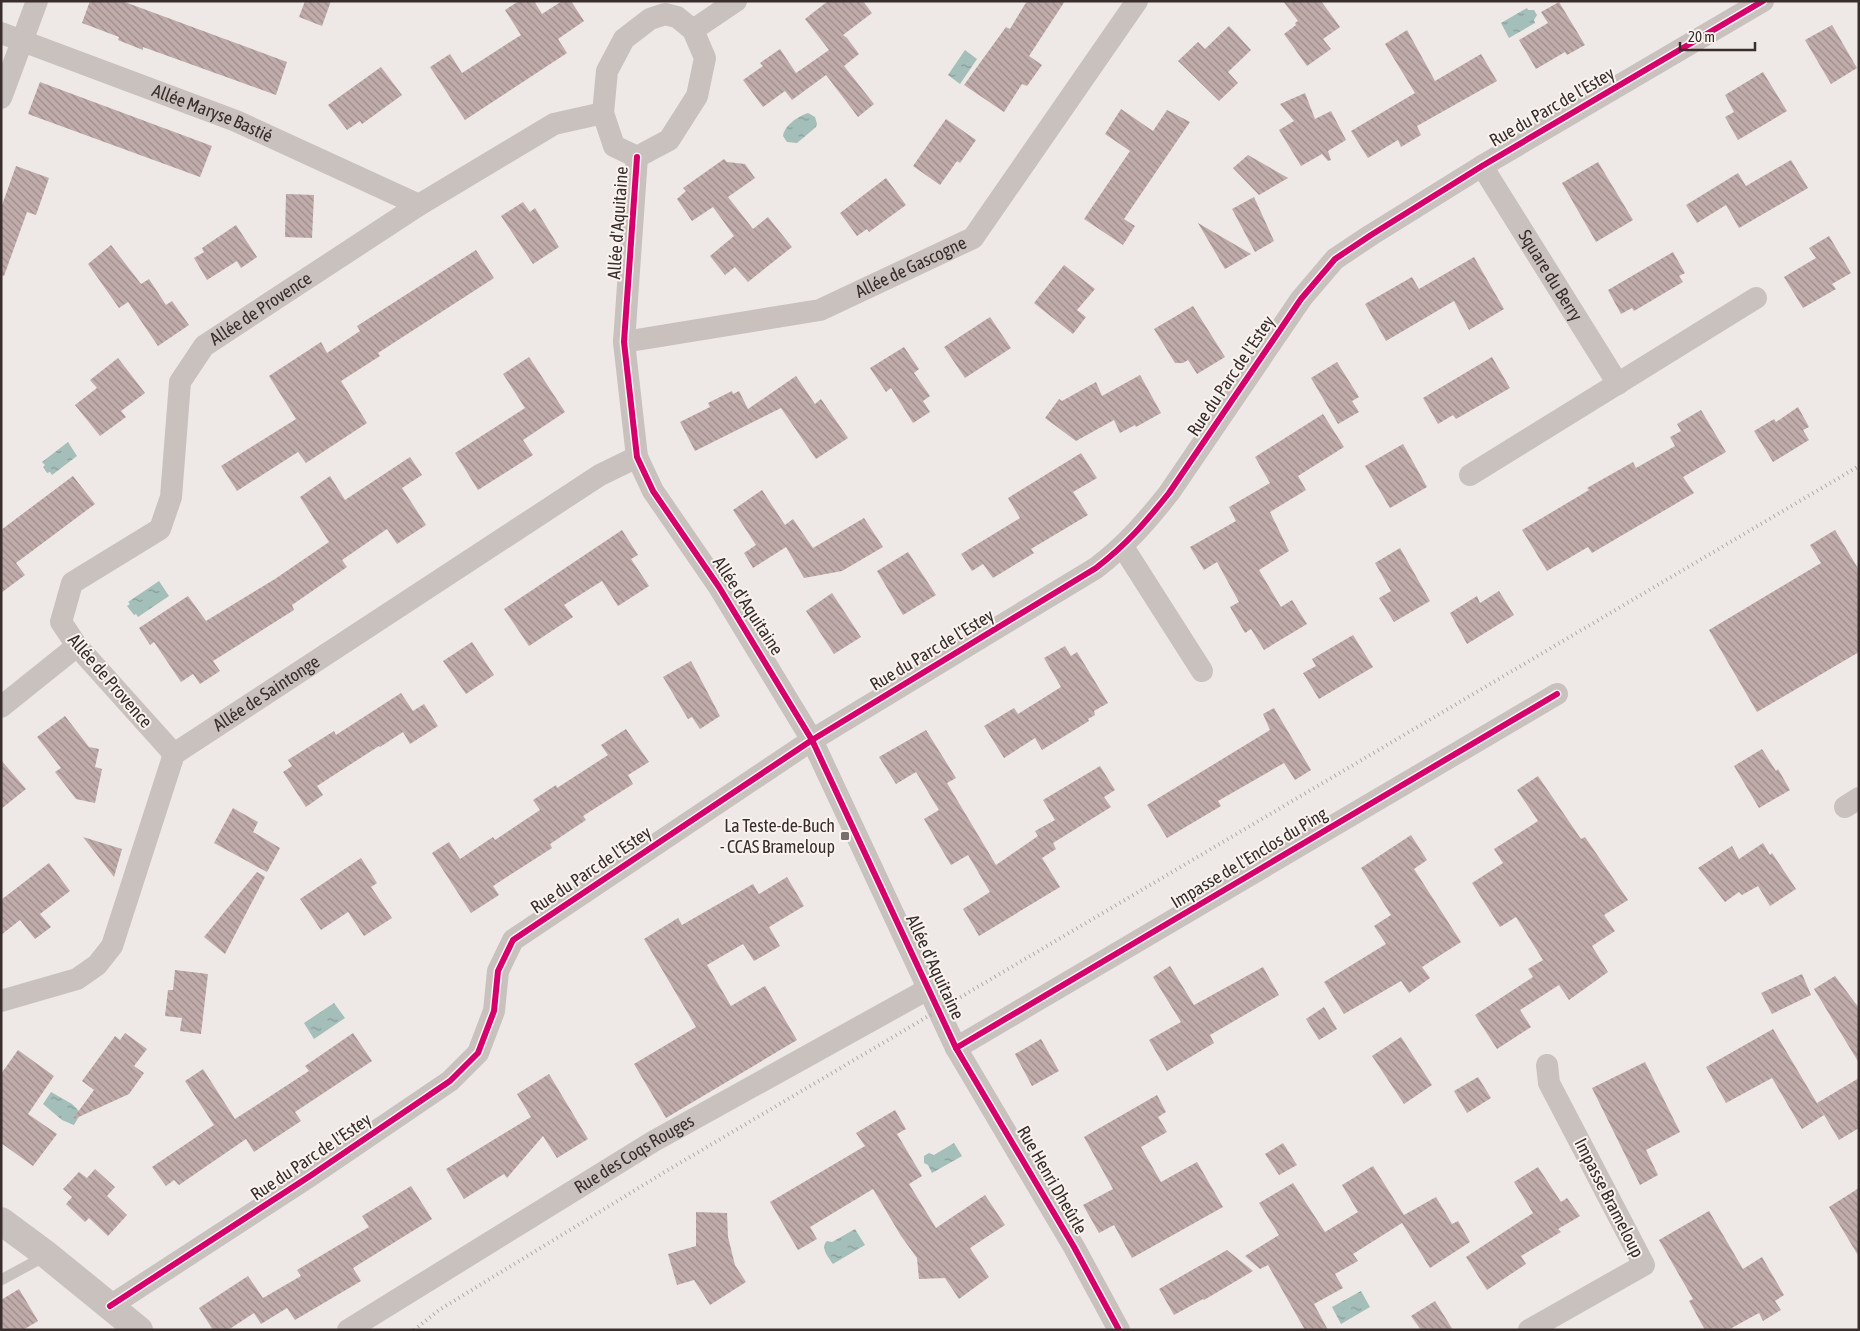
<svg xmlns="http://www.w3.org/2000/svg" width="1860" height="1331" font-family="'Asap Condensed',sans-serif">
	<defs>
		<pattern id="water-ripples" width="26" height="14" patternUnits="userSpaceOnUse" patternTransform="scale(1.25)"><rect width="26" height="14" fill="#a4beba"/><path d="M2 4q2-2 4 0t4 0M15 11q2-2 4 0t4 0" fill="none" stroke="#879b97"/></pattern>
		<pattern id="building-back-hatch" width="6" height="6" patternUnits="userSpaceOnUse" patternTransform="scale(1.25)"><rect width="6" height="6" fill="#c0acaa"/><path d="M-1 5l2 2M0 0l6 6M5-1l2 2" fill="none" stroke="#9d8c8b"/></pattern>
	</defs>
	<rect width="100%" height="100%" fill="#eee9e6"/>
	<g fill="url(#water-ripples)">
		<path d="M1527,8L1528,10H1534L1537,15L1534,20L1535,23L1509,38L1501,23Z"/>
		<path d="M965,50L977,59L960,84L948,75Z"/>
		<path d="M808,113L815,117L817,124L816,127L797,143L787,142L783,136C784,126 798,116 808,113Z"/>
		<path d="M68,442L77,456L52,475L50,472L47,473L43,467L45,465L42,462Z"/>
		<path d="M159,581L169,596L138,617L136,614L134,615L127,606L130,604L128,602Z"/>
		<path d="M334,1003L345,1018L314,1039L304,1023Z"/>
		<path d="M51,1092L72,1104L81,1113L74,1125L62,1120L43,1104Z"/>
		<path d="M954,1143L962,1156L932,1173L928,1165L924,1163V1156L929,1153L934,1155Z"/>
		<path d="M855,1229L865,1245L833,1264C828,1257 820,1247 827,1241L832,1242Z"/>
		<path d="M1361,1291L1370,1307L1341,1324L1332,1307Z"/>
	</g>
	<g fill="url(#building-back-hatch)">
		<path d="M90,1H122L287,62L276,95L143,47V50L118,40L119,37L82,23Z"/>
		<path d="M305,1H331L322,26L299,17Z"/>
		<path d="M519,1H534L542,14L562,1H571L584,21L558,39L567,53L465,120L430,67L450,54L462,73L521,35L505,10Z"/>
		<path d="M828,1H863L872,13L843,35L847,38L859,54L844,66L874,104L858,117L826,75L792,100L785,91L763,107L743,80L763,66L760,63L780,49L796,73L829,50L805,19Z"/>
		<path d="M1027,1H1065L1029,56L1042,65L1027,86L1022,84L1004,112L964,85L1006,27L1010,29Z"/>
		<path d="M1283,1H1321L1340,27L1323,39L1331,49L1307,66L1284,34L1296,25L1295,23L1298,21Z"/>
		<path d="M1559,2L1585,45L1567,55L1565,52L1536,69L1519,40L1548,23L1541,12Z"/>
		<path d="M1832,25L1857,68L1831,84L1805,40Z"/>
		<path d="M1229,26L1251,50L1228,72L1238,83L1219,101L1178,61L1198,42L1205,49Z"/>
		<path d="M1407,30L1435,81L1481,54L1497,81L1417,126L1421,135L1401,147L1398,140L1368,158L1351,131L1415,93L1385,44Z"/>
		<path d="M381,67L402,95L362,124L360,121L347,130L328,105Z"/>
		<path d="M1763,72L1787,111L1738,140L1725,117L1734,112L1725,95Z"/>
		<path d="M40,82L212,146L200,177L28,114Z"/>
		<path d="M1305,93L1315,119L1331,111L1346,140L1328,151L1331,160L1328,161L1322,154L1301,166L1279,130L1294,121L1280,104Z"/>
		<path d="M1121,109L1153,131L1167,110L1190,122L1124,219L1135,226L1123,245L1084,219L1130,151L1105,134Z"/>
		<path d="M946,119L976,140L960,163L957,161L940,185L913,166Z"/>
		<path d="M1248,155L1288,178L1259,195L1233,168Z"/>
		<path d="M724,159L727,162L745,164L755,178L728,197L753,229L768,217L792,247L748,282L735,267L725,275L710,256L734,236L713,207L692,221L677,199L686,191L683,188Z"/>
		<path d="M1791,160L1808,188L1739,228L1726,205L1697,223L1686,205L1738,173L1746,186Z"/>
		<path d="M1598,162L1633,220L1596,242L1562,183Z"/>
		<path d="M16,166L49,178L36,215L27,212L4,276L1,275V208Z"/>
		<path d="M886,178L906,205L869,232L867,229L857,236L840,213Z"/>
		<path d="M286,194L314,195L312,238L285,237Z"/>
		<path d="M1254,197L1274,241L1255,252L1232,209Z"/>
		<path d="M523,202L530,212L535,208L559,247L533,264L501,216Z"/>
		<path d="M1198,223L1251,254L1225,269Z"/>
		<path d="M236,225L257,257L241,268L237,261L207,280L194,258L204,252L202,248Z"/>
		<path d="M1829,236L1851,273L1832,284L1836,289L1803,308L1784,277L1816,258L1809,248Z"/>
		<path d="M111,245L141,284L149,279L166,305L172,301L189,325L158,346L128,302L119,308L88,264Z"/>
		<path d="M476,250L494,278L378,353L380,356L341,381L367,423L306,463L298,452L237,491L221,466L296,419L269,376L321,342L327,353L360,331L357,326Z"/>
		<path d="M1673,252L1685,273L1679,276L1683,282L1634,311L1632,308L1621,314L1608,290Z"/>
		<path d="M1474,257L1504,309L1469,330L1454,301L1386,341L1365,304L1412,277L1419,289Z"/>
		<path d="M1064,265L1095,289L1077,310L1086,317L1073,334L1034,303Z"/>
		<path d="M1193,306L1225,357L1197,374L1188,360L1183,363H1175L1154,329Z"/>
		<path d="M990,317L1011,348L965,378L944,347Z"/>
		<path d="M904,347L919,369L914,373L930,396L923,401L930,412L913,423L891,388L886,392L870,368Z"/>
		<path d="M529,357L565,412L523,440L533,455L478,490L455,453L525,408L503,374Z"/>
		<path d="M1492,357L1510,388L1456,419L1453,415L1438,424L1423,398Z"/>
		<path d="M118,358L145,393L121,411L126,417L100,436L75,405L97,388L90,380Z"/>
		<path d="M1337,362L1359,397L1352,401L1359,412L1338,424L1311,378Z"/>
		<path d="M1140,375L1161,413L1136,427L1135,425L1120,433L1114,420L1076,441L1045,418L1059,399L1062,401L1096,382L1102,396Z"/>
		<path d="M796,376L815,404L821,399L848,438L816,459L781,408L695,451L680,422L710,407L708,403L732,391L733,394L739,391L748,409Z"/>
		<path d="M1798,407L1809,427L1803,430L1809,440L1773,462L1754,431L1774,419L1776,422Z"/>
		<path d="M1701,410L1726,452L1683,477L1694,493L1592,553L1588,547L1547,571L1522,530L1589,490L1587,488L1633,462L1636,468L1675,446L1670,437L1681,431L1677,424Z"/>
		<path d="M1323,414L1344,447L1298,476L1306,490L1270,512L1289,551L1259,570L1281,607L1292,600L1307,624L1264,650L1251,629L1245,633L1230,607L1239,602L1217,562L1204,570L1190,547L1236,521L1229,507L1270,483L1255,457Z"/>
		<path d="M1403,444L1427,487L1390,508L1365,466Z"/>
		<path d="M1081,453L1097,478L1073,492L1088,515L1031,549L1034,553L993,578L983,564L972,571L961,554L1020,518L1008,498Z"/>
		<path d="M410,457L422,475L402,488L426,525L397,544L387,529L342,560L347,567L292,605L294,610L213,661L220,671L200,684L193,674L181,682L154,642L150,645L139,628L188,596L206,621L275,579L329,542L300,497L330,476L345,500Z"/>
		<path d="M73,476L95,504L16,563L25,575L1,593V530Z"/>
		<path d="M762,490L785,525L793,519L813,548L864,518L883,547L842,571L804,578L786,547L753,568L744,553L756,545L733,510Z"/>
		<path d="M622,530L638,555L631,559L649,586L618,606L602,581L564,605L573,617L529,646L504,609Z"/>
		<path d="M1835,530L1859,570V652L1757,712L1709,630L1821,563L1810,545Z"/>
		<path d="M1400,548L1430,601L1394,622L1379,598L1391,591L1375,563Z"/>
		<path d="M908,552L936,595L903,615L877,571Z"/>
		<path d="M1499,591L1514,615L1467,644L1450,613L1477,596L1480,603Z"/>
		<path d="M832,593L861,637L834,654L806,611Z"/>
		<path d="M1353,635L1373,667L1319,699L1303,673L1316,666L1312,659Z"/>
		<path d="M472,642L494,675L466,694L443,661Z"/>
		<path d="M1065,646L1071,656L1077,652L1108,703L1094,711L1095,715L1088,719L1089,721L1042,750L1035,738L1004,758L984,726L1014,708L1018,714L1061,687L1044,658Z"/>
		<path d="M691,661L720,716L700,729L692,717L688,719L663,677Z"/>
		<path d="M401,693L413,711L424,704L438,726L410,744L403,732L380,747L379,746L317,786L323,795L306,807L283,772L292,766L288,760L334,731L336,735Z"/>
		<path d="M1274,708L1311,770L1295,780L1284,763L1218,801L1221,806L1167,838L1147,805L1270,730L1263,714Z"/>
		<path d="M65,716L89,747L99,749L95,767L102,769L95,803L76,799L55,772L61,768L37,737Z"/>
		<path d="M626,729L649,762L628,775L633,784L583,816L586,820L550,844L552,848L493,886L499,895L471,913L432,853L449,842L460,859L493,837L495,840L540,810L533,800L556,785L557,788L608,755L601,745Z"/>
		<path d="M926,730L956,778L947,783L996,865L1038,836L1035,831L1055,820L1043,800L1100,766L1115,790L1104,797L1111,807L1053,843L1056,849L1042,858L1060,887L979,936L963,909L990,892L968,855L951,865L942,850L924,819L939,810L916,772L896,784L879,757Z"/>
		<path d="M1762,749L1776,771L1778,769L1790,790L1759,808L1734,766Z"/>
		<path d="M1,760L26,789L1,809Z"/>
		<path d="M1538,776L1581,839L1585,837L1628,900L1604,915L1615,931L1592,946L1608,972L1569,1000L1559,985L1520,1010L1531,1027L1497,1049L1475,1015L1533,977L1528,969L1543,960L1516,917L1500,927L1472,883L1503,863L1494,849L1538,821L1517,790Z"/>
		<path d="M233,808L258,822L253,832L280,848L267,872L214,843Z"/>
		<path d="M1411,835L1427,860L1414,869L1461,942L1422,967L1430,978L1409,993L1401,981L1344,1014L1324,982L1386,944L1374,926L1391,915L1361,868Z"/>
		<path d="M83,837L122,849L114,877Z"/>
		<path d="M1763,843L1770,855L1772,853L1796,889L1770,906L1758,886L1742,895L1739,892L1725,902L1698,868L1732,846L1739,859Z"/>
		<path d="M361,858L377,883L371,887L392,918L364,936L348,912L321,930L300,899Z"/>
		<path d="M49,863L70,891L40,914L51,927L35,939L20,920L1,935V900Z"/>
		<path d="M257,872L265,877L225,954L204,937Z"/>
		<path d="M787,877L804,906L769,927L780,946L754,961L743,944L707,965L731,1006L765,986L797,1040L666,1118L634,1064L696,1027L644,939L678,918L682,925L753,884L759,894Z"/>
		<path d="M1170,966L1194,1005L1263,967L1279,995L1210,1035L1214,1043L1167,1071L1149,1040L1181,1022L1153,977Z"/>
		<path d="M175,970L208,974L201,1034L180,1031L182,1018L165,1016L168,990H173Z"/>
		<path d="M1802,974L1811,995L1772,1014L1761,993Z"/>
		<path d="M1835,976L1859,1008V1063L1814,989Z"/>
		<path d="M1324,1007L1337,1029L1319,1040L1306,1019Z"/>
		<path d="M1773,1029L1824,1115L1802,1129L1772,1078L1726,1103L1706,1067Z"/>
		<path d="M125,1033L147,1049L134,1066L144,1073L129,1094L72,1120L94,1090L82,1081L115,1036L120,1040Z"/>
		<path d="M353,1033L372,1061L295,1112L301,1121L254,1152L246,1139L179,1185L174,1180L166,1186L152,1167L214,1125L185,1081L203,1069L235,1119L309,1071L305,1066Z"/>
		<path d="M1401,1037L1432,1085L1404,1104L1372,1056Z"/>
		<path d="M1041,1039L1059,1071L1032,1086L1015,1054Z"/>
		<path d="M18,1050L54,1076L28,1114L57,1134L33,1166L1,1143V1074Z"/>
		<path d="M1645,1062L1680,1132L1646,1150L1658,1175L1640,1185L1592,1088Z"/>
		<path d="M549,1074L588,1139L557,1158L543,1136L507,1178L504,1174L464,1199L446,1169L531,1117L517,1094Z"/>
		<path d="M1478,1077L1491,1098L1467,1113L1454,1091Z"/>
		<path d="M1859,1078V1128L1839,1140L1817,1103Z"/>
		<path d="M1157,1095L1166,1112L1158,1117L1167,1132L1141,1147L1161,1182L1197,1162L1223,1207L1132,1258L1114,1225L1099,1233L1083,1205L1113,1189L1084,1137Z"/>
		<path d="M895,1110L906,1129L897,1134L922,1176L909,1184L936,1228L985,1195L1005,1225L970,1248L989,1277L959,1299L945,1278L919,1279L917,1258L901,1236L873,1189L810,1227L817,1239L798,1250L770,1202L865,1146L856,1133Z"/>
		<path d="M1283,1143L1297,1165L1279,1175L1265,1154Z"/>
		<path d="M1373,1166L1404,1215L1436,1197L1452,1224L1458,1221L1470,1242L1430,1268L1402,1223L1353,1254L1358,1261L1335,1274L1343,1288L1314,1304L1328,1330H1305L1268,1265L1260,1269L1245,1256L1279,1235L1259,1203L1293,1183L1325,1232L1358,1212L1342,1185Z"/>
		<path d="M1538,1167L1561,1202L1567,1198L1580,1216L1558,1229L1561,1232L1521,1256L1526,1264L1487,1290L1466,1257L1533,1213L1514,1182Z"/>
		<path d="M95,1169L115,1187L107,1196L127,1215L108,1236L89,1218L85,1222L66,1204L72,1197L63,1189L79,1172L87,1178Z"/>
		<path d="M411,1186L432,1219L353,1268L361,1281L295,1320L287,1308L261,1324L254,1313L228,1330H213L199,1308L248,1276L263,1298L301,1276L297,1270L369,1227L362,1216Z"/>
		<path d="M1859,1188V1257L1829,1207Z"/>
		<path d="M1709,1211L1743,1269L1762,1257L1784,1295L1775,1301L1781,1310L1763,1321L1759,1313L1728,1330H1705L1689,1301L1693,1299L1659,1240Z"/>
		<path d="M696,1212L727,1213L728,1237L735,1265L746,1282L710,1305L694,1280L677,1285L668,1254L696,1246Z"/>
		<path d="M1227,1250L1253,1271L1204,1300L1203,1299L1174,1315L1159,1289Z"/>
		<path d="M19,1289L38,1321L23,1330H1V1300Z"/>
		<path d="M1435,1301L1453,1330H1421L1411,1316Z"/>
	</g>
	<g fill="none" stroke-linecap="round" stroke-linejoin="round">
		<path stroke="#c8c1be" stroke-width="11" d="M1,1280L47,1255"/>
		<g stroke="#c8c1be" stroke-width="22">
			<path d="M665,14L677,17L693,30L705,58L697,96L669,140L637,157L614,146L603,113L607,71L624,39L650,19Z"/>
			<path d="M693,30L736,1"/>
			<path id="s1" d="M1,33L236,121L419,205"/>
			<path d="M1,98L37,1"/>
			<path d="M637,157L624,342L637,457L653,491L719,587L812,740L956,1048L1074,1247L1119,1330"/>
			<path id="s2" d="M1482,166L1618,384"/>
			<path id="s3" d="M624,342L820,310L973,238L1137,1"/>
			<path d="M1470,475L1756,298"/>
			<path d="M1123,547L1202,671"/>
			<path d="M1,707L77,646"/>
			<path id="s4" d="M174,754L77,646L61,622L72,583L160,529L171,497L180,382L204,346L419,205L554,124L603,113"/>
			<path d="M1845,807L1859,798"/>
			<path id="s5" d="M1,1001L77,979L97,965L112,946L174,754L600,475L637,457"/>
			<path d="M956,1048L1557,694"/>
			<path d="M110,1306L310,1176L450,1081L478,1053L494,1011L498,971L513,940L812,740L1096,568C1127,544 1145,523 1169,493L1301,299L1335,259L1371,235L1482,166L1763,1"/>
			<path id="s6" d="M348,1330L654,1141L928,989"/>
			<path d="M1529,1330L1644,1265L1549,1083L1547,1065"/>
		</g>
		<path stroke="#c8c1be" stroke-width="28" d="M1,1221L47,1255L139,1330"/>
		<path stroke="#afaaa9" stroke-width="4" stroke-dasharray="1 4" stroke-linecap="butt" d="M414,1330L439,1310L668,1170L1859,466"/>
		<g stroke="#f9f3ef" stroke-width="9">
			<g id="cycleway">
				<path d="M637,157L624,342L637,457L653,491L719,587L812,740L956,1048L1074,1247L1119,1330"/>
				<path d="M956,1048L1557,694"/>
				<path d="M110,1306L310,1176L450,1081L478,1053L494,1011L498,971L513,940L812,740L1096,568C1127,544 1145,523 1169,493L1301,299L1335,259L1371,235L1482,166L1763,1"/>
			</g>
		</g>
		<use href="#cycleway" stroke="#d6006c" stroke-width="6"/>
	</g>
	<rect fill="#786f6d" stroke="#f9f3ef" stroke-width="2" x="840" y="831" width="10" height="10" rx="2.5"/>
	<g text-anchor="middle" stroke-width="4" stroke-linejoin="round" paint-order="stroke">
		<g font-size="18" fill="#392e2c" stroke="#f9f3ef">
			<text transform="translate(1552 107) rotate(-30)" y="6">Rue du Parc de l'Estey</text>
			<text dy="6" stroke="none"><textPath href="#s1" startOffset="226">Allée Maryse Bastié</textPath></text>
			<text transform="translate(618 223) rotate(-86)" y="6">Allée d'Aquitaine</text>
			<text dy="6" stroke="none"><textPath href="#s3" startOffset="299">Allée de Gascogne</textPath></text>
			<text dy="6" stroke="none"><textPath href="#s2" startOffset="129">Square du Berry</textPath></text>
			<text dy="6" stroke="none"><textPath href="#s4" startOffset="578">Allée de Provence</textPath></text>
			<text transform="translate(1231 376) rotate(-56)" y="6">Rue du Parc de l'Estey</text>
			<text transform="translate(748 606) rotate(57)" y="6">Allée d'Aquitaine</text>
			<text transform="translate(932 650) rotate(-31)" y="6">Rue du Parc de l'Estey</text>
			<text transform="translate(110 681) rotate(49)" y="6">Allée de Provence</text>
			<text dy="6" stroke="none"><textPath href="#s5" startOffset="440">Allée de Saintonge</textPath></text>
			<text transform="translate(1249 858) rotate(-31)" y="6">Impasse de l'Enclos du Ping</text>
			<text transform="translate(591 870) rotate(-34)" y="6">Rue du Parc de l'Estey</text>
			<text transform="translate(935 967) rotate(65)" y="6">Allée d'Aquitaine</text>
			<text dy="6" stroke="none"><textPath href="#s6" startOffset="336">Rue des Coqs Rouges</textPath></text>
			<text transform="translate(311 1157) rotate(-34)" y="6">Rue du Parc de l'Estey</text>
			<text transform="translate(1052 1180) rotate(60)" y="6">Rue Henri Dheûrle</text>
			<text transform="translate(1609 1198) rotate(63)" y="6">Impasse Brameloup</text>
		</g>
		<g font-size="18" fill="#392e2c" stroke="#f9f3ef" text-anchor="end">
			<text x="835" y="832">La Teste-de-Buch<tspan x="835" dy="21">- CCAS Brameloup</tspan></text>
		</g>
	</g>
	<rect width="1860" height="1331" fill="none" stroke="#392e2c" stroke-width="5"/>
	<path d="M1680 42v8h75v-8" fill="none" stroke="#392e2c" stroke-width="2.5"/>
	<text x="1688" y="42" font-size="15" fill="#392e2c" stroke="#f9f3ef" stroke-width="4" paint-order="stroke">20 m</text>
</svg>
